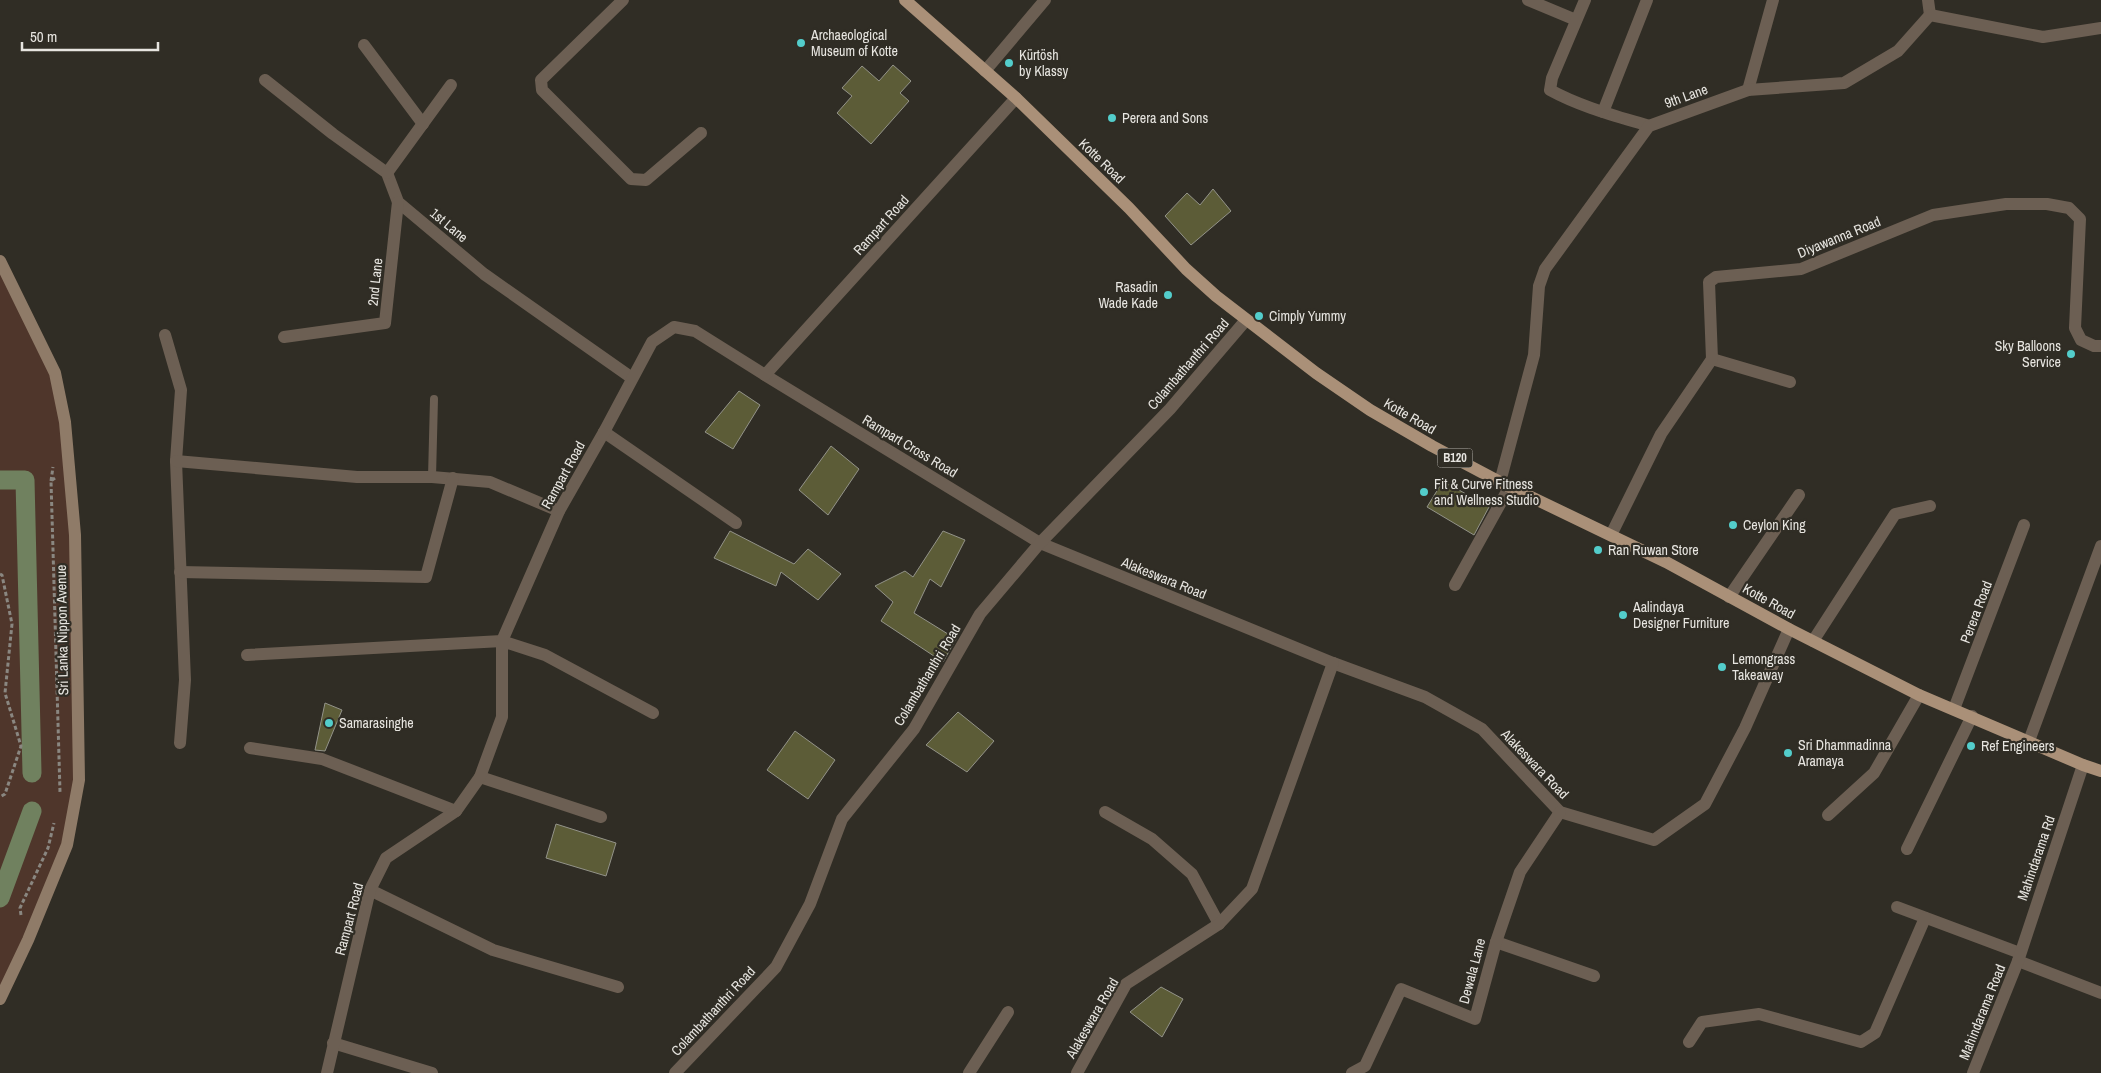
<svg xmlns="http://www.w3.org/2000/svg" width="2101" height="1073" font-family="'Archivo Narrow',sans-serif">
	<rect width="100%" height="100%" fill="#302d25"/>
	<path fill="#4f362b" d="M0,261L55,373L65,422L79,780L67,845L0,999Z"/>
	<g fill="none" stroke-linecap="round" stroke-linejoin="round">
		<g stroke="#70815f" stroke-width="19">
			<path d="M0,480H25L32,773"/>
			<path d="M0,898L32,811"/>
		</g>
	</g>
	<g fill="#5c5c37" stroke="#939389">
		<path d="M893,65L911,81L900,93L909,101L871,144L837,113L852,96L842,88L862,66L879,81Z"/>
		<path d="M1213,189L1231,211L1191,245L1165,216L1187,193L1200,205Z"/>
		<path d="M739,391L760,405L733,449L705,432Z"/>
		<path d="M831,446L859,469L828,515L799,490Z"/>
		<path d="M1443,481L1489,507L1474,535L1427,507Z"/>
		<path d="M730,531L794,564L808,549L841,574L818,600L781,572L776,586L714,558Z"/>
		<path d="M943,531L965,540L941,587L930,579L914,613L956,639L943,662L881,621L893,602L875,586L905,571L913,577Z"/>
		<path d="M325,703L342,710L325,751L315,750Z"/>
		<path d="M958,712L994,741L967,772L926,745Z"/>
		<path d="M795,731L835,760L808,799L767,770Z"/>
		<path d="M556,824L616,843L606,876L546,858Z"/>
		<path d="M1161,987L1183,999L1162,1037L1130,1012Z"/>
	</g>
	<g fill="none" stroke-linecap="round" stroke-linejoin="round">
		<g stroke="#8a8781" stroke-width="3" stroke-dasharray="4 2.5" stroke-linecap="butt">
			<path d="M55,478L51,481L60,792"/>
			<path d="M51,481L53,467"/>
			<path d="M0,574L2,575L12,624L5,693L21,746L5,794L0,797"/>
			<path d="M21,915L20,908L48,848L54,823"/>
		</g>
		<path stroke="#6c5f53" stroke-width="8" d="M432,477L434,399"/>
		<g stroke="#6c5f53" stroke-width="12">
			<path d="M623,0L541,80L542,90L631,179L646,180L701,133"/>
			<path d="M1528,0L1576,20"/>
			<path d="M1585,0L1552,78L1550,90C1581,107 1616,116 1649,126"/>
			<path d="M1928,0L1930,15"/>
			<path d="M364,45L423,124"/>
			<path d="M985,71L1045,0"/>
			<path d="M265,80L333,134L387,173L398,202L484,274L632,378"/>
			<path d="M1748,90L1773,0"/>
			<path d="M1603,112L1647,0"/>
			<path d="M387,173L451,85"/>
			<path d="M165,335L181,390L176,461L185,680L180,743"/>
			<path d="M284,337L385,323L398,202"/>
			<path d="M1712,359L1790,382"/>
			<path d="M765,375L1040,543L1333,663L1425,697L1482,729L1560,812L1654,840L1705,804L1745,728L1789,629"/>
			<path d="M604,432L736,523"/>
			<path d="M176,461L357,477H432L490,482L559,511"/>
			<path d="M1500,482L1534,355L1539,286L1545,269L1649,126L1748,90L1844,83L1898,51L1930,15L2043,37L2101,28"/>
			<path d="M1611,535L1661,434L1712,359L1709,282L1716,277L1801,269L1933,215L2006,204H2047L2069,208L2080,219L2075,328L2081,340L2094,346H2101"/>
			<path d="M180,572L426,577L453,478"/>
			<path d="M1455,585L1510,486"/>
			<path d="M1729,597L1799,495"/>
			<path d="M1813,641L1895,514L1930,506"/>
			<path d="M247,655L502,641L545,655L653,713"/>
			<path d="M1954,709L2024,525"/>
			<path d="M2029,741L2101,546"/>
			<path d="M250,748L322,759L456,811"/>
			<path d="M480,777L601,817"/>
			<path d="M1105,812L1152,839L1192,874L1219,924"/>
			<path d="M1828,815L1874,773L1919,695"/>
			<path d="M1907,849L1972,716"/>
			<path d="M370,890L493,950L618,987"/>
			<path d="M1897,907L2020,953"/>
			<path d="M1496,942L1594,976"/>
			<path d="M2018,961L2101,993"/>
			<path d="M1689,1042L1702,1022L1759,1014L1861,1042L1875,1033L1925,918"/>
			<path d="M333,1043L432,1073"/>
			<path d="M327,1073L370,890L386,858L456,811L480,777L502,717V641L559,511L604,432L652,342L674,327L695,331L765,375L1016,98"/>
			<path d="M675,1073L776,967L810,904L842,819L914,729L980,614L1040,543L1170,409L1246,320"/>
			<path d="M969,1073L1008,1012"/>
			<path d="M1077,1073L1126,984L1219,924L1252,889L1333,663"/>
			<path d="M1352,1073L1365,1066L1401,989L1475,1019L1496,942L1520,872L1560,812"/>
			<path d="M1973,1073L2018,961L2083,765"/>
		</g>
		<path stroke="#8f7b68" stroke-width="12" d="M0,261L55,373L65,422L75,535L79,780L67,845L28,940L0,999"/>
		<path stroke="#aa9078" stroke-width="12" d="M905,0L1016,98L1129,208L1186,269L1216,296L1316,373L1370,410L1432,446L1500,482L1666,562L1789,629L1919,695L2083,765L2101,771"/>
	</g>
	<g fill="#53cdcb" stroke="#302d25" stroke-width="2">
		<circle cx="801" cy="43" r="5"/>
		<circle cx="1009" cy="63" r="5"/>
		<circle cx="1112" cy="118" r="5"/>
		<circle cx="1168" cy="295" r="5"/>
		<circle cx="1259" cy="316" r="5"/>
		<circle cx="2071" cy="354" r="5"/>
		<circle cx="1424" cy="492" r="5"/>
		<circle cx="1733" cy="525" r="5"/>
		<circle cx="1598" cy="550" r="5"/>
		<circle cx="1623" cy="615" r="5"/>
		<circle cx="1722" cy="667" r="5"/>
		<circle cx="329" cy="723" r="5"/>
		<circle cx="1971" cy="746" r="5"/>
		<circle cx="1788" cy="753" r="5"/>
	</g>
	<g text-anchor="middle" stroke-width="4.5" stroke-linejoin="round" paint-order="stroke">
		<rect fill="#302d25" stroke="#b0aea8" stroke-width="1" x="1437.5" y="448.5" width="35" height="19" rx="4"/>
		<g font-size="12" font-weight="bold" fill="#e7e5e0">
			<text x="1455" y="462">B120</text>
		</g>
		<g font-size="14" fill="#e7e5e0" stroke="#302d25" text-anchor="start">
			<text x="811" y="40">Archaeological<tspan x="811" dy="16">Museum of Kotte</tspan></text>
			<text x="1019" y="60">Kürtösh<tspan x="1019" dy="16">by Klassy</tspan></text>
			<text x="1122" y="123">Perera and Sons</text>
			<text x="1158" y="292" text-anchor="end">Rasadin<tspan x="1158" dy="16">Wade Kade</tspan></text>
			<text x="1269" y="321">Cimply Yummy</text>
			<text x="2061" y="351" text-anchor="end">Sky Balloons<tspan x="2061" dy="16">Service</tspan></text>
			<text x="1434" y="489">Fit &amp; Curve Fitness<tspan x="1434" dy="16">and Wellness Studio</tspan></text>
			<text x="1743" y="530">Ceylon King</text>
			<text x="1608" y="555">Ran Ruwan Store</text>
			<text x="1633" y="612">Aalindaya<tspan x="1633" dy="16">Designer Furniture</tspan></text>
			<text x="1732" y="664">Lemongrass<tspan x="1732" dy="16">Takeaway</tspan></text>
			<text x="339" y="728">Samarasinghe</text>
			<text x="1798" y="750">Sri Dhammadinna<tspan x="1798" dy="16">Aramaya</tspan></text>
			<text x="1981" y="751">Ref Engineers</text>
		</g>
		<g font-size="14" fill="#e7e5e0" stroke="#302d25">
			<text transform="translate(1686 96) rotate(-20)" y="5">9th Lane</text>
			<text transform="translate(1102 161) rotate(44)" y="5">Kotte Road</text>
			<text transform="translate(449 225) rotate(40)" y="5">1st Lane</text>
			<text transform="translate(881 225) rotate(-48)" y="5">Rampart Road</text>
			<text transform="translate(1839 237) rotate(-22)" y="5">Diyawanna Road</text>
			<text transform="translate(375 282) rotate(-84)" y="5">2nd Lane</text>
			<text transform="translate(1188 364) rotate(-49)" y="5">Colambathanthri Road</text>
			<text transform="translate(1410 416) rotate(30)" y="5">Kotte Road</text>
			<text transform="translate(910 446) rotate(31)" y="5">Rampart Cross Road</text>
			<text transform="translate(563 475) rotate(-61)" y="5">Rampart Road</text>
			<text transform="translate(1164 578) rotate(22)" y="5">Alakeswara Road</text>
			<text transform="translate(1769 601) rotate(29)" y="5">Kotte Road</text>
			<text transform="translate(1976 612) rotate(-69)" y="5">Perera Road</text>
			<text transform="translate(62 630) rotate(-91)" y="5">Sri Lanka Nippon Avenue</text>
			<text transform="translate(927 675) rotate(-59)" y="5">Colambathanthri Road</text>
			<text transform="translate(1535 764) rotate(46)" y="5">Alakeswara Road</text>
			<text transform="translate(2036 858) rotate(-71)" y="5">Mahindarama Rd</text>
			<text transform="translate(349 919) rotate(-75)" y="5">Rampart Road</text>
			<text transform="translate(1472 971) rotate(-75)" y="5">Dewala Lane</text>
			<text transform="translate(713 1011) rotate(-47)" y="5">Colambathanthri Road</text>
			<text transform="translate(1982 1012) rotate(-68)" y="5">Mahindarama Road</text>
			<text transform="translate(1092 1018) rotate(-60)" y="5">Alakeswara Road</text>
		</g>
	</g>
	<path d="M22 42v8h136v-8" fill="none" stroke="#e7e5e0" stroke-width="2.5"/>
	<text x="30" y="42" font-size="15" fill="#e7e5e0" stroke="#302d25" stroke-width="4" paint-order="stroke">50 m</text>
</svg>
